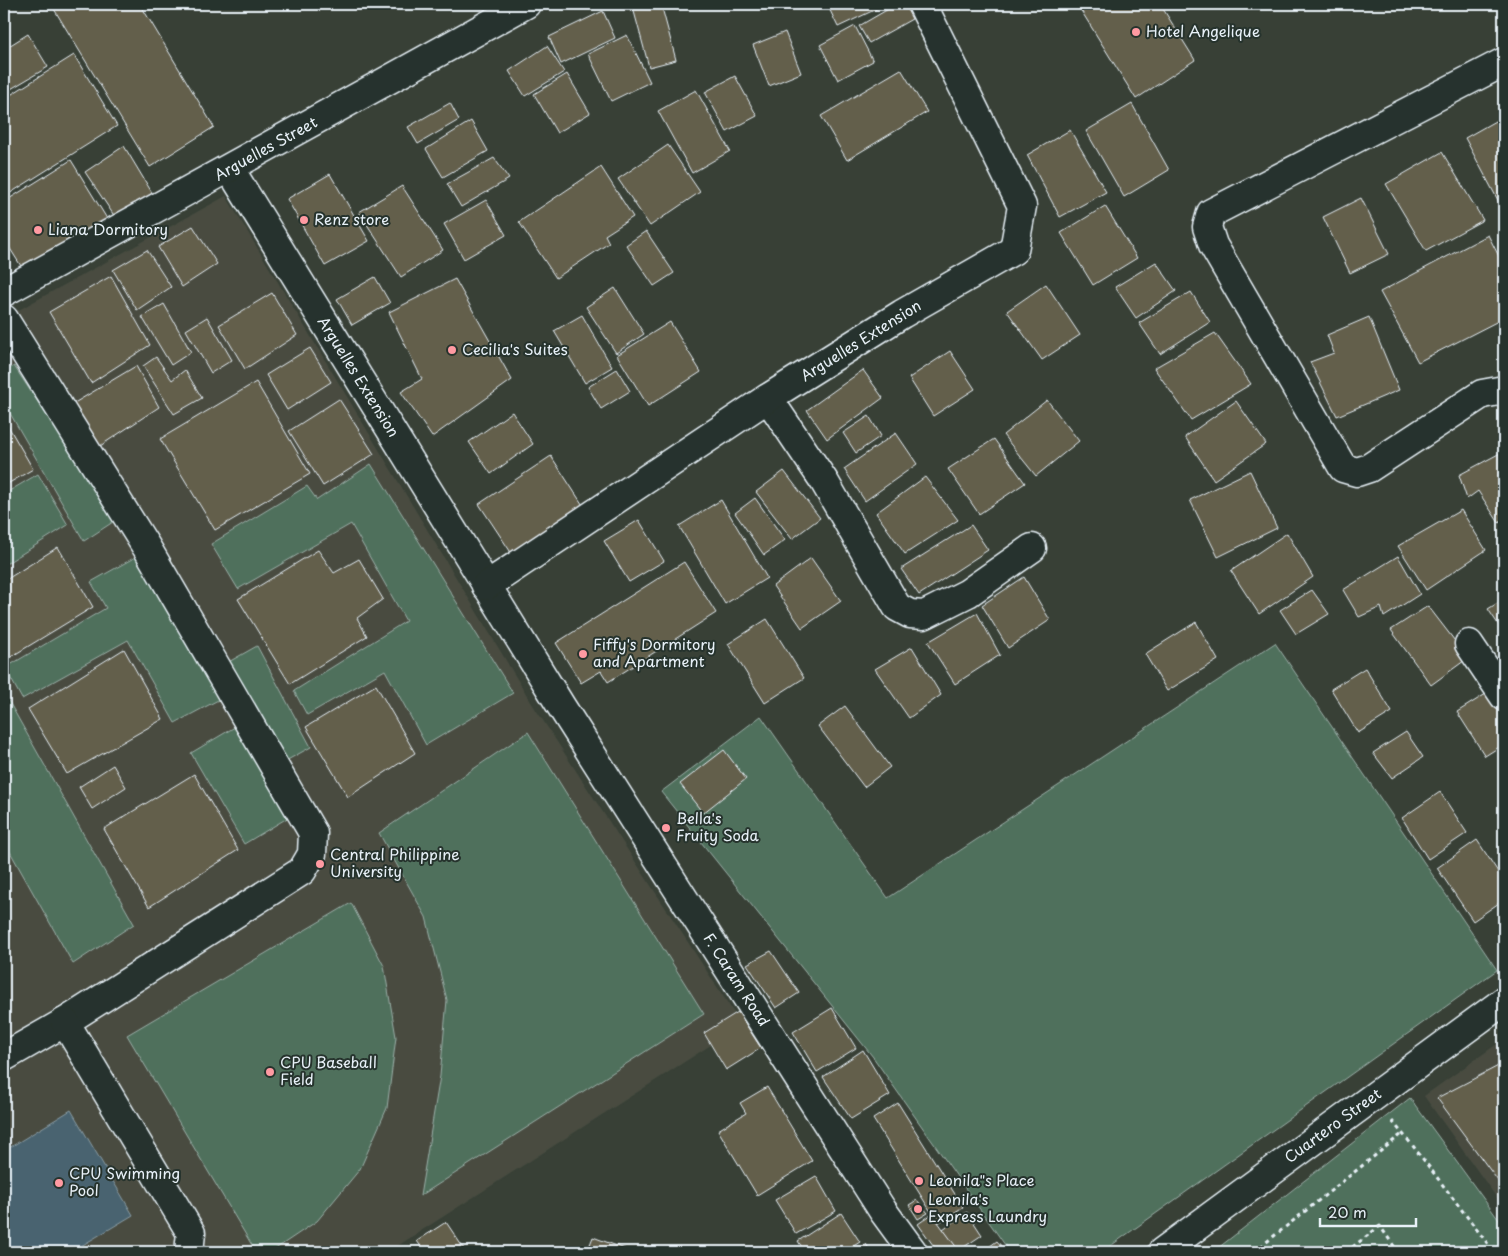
<svg xmlns="http://www.w3.org/2000/svg" width="1508" height="1256" font-family="'Playpen Sans',sans-serif">
	<rect width="100%" height="100%" fill="#384036"/>
	<filter id="ink" filterUnits="userSpaceOnUse"><feTurbulence type="fractalNoise" baseFrequency=".02" numOctaves="2"/><feDisplacementMap in="SourceGraphic" scale="10" xChannelSelector="R" yChannelSelector="G"/><feConvolveMatrix kernelMatrix="1 2 1 2 8 2 1 2 1" color-interpolation-filters="sRGB"/></filter>
	<g filter="url(#ink)">
		<g fill="#484c41">
			<path d="M226,196L531,702L742,1025L388,1252H4V318Z"/>
			<path d="M1504,1039V1208L1424,1096Z"/>
		</g>
		<g fill="#4f705b" stroke="#9cb0aa">
			<path d="M14,366L116,520L84,541L4,403V372Z"/>
			<path d="M371,464L513,693L426,745L385,670L307,715L294,691L406,621L351,524L238,589L211,544L307,486L317,500Z"/>
			<path d="M38,474L68,525L4,565V494Z"/>
			<path d="M139,555L220,699L175,723L128,640L22,699L5,668L106,608L91,582Z"/>
			<path d="M1275,643L1497,970L1102,1252H1010L873,1057L661,792L761,716L888,898Z"/>
			<path d="M257,646L311,747L282,763L225,664Z"/>
			<path d="M4,693L134,924L73,964L4,841Z"/>
			<path d="M240,724L294,814L244,844L191,753Z"/>
			<path d="M528,732L704,1014L420,1196L440,1076L447,1000L426,917L379,833Z"/>
			<path d="M351,903L384,966L396,1037L387,1108L360,1169L317,1221L271,1252H256L127,1035Z"/>
			<path d="M1410,1098L1504,1227V1252H1213Z"/>
		</g>
		<path fill="#4a646f" stroke="#899ca6" d="M71,1110L133,1215L71,1252H4V1151Z"/>
		<g fill="#635e4c" stroke="#e8f1f8">
			<path d="M51,4H140L214,127L150,167Z"/>
			<path d="M632,4H661L676,60L649,67Z"/>
			<path d="M827,4H884L885,5L838,27Z"/>
			<path d="M897,4H904L912,19L869,43L859,26Z"/>
			<path d="M1077,4H1160L1195,60L1136,99Z"/>
			<path d="M603,11L615,38L561,64L549,37Z"/>
			<path d="M855,26L873,61L838,80L820,45Z"/>
			<path d="M785,32L801,73L769,86L753,45Z"/>
			<path d="M28,34L48,67L4,93V49Z"/>
			<path d="M627,35L650,82L611,101L588,54Z"/>
			<path d="M547,46L564,72L525,96L509,71Z"/>
			<path d="M74,55L117,126L4,197V99Z"/>
			<path d="M901,69L927,112L847,160L821,116Z"/>
			<path d="M567,74L590,113L557,133L534,94Z"/>
			<path d="M735,76L757,116L727,132L705,92Z"/>
			<path d="M696,90L730,151L692,173L658,111Z"/>
			<path d="M450,103L459,120L418,144L408,127Z"/>
			<path d="M1132,104L1169,170L1124,197L1086,131Z"/>
			<path d="M1504,116V202L1500,204L1465,138Z"/>
			<path d="M471,121L488,151L443,177L426,149Z"/>
			<path d="M1070,130L1106,192L1060,217L1027,155Z"/>
			<path d="M668,145L700,192L650,226L618,179Z"/>
			<path d="M124,146L154,196L117,220L85,172Z"/>
			<path d="M1442,152L1483,220L1426,251L1386,184Z"/>
			<path d="M494,158L509,179L461,207L447,184Z"/>
			<path d="M71,160L109,222L26,274L4,239V202Z"/>
			<path d="M601,167L633,217L605,235L609,243L556,278L519,222Z"/>
			<path d="M330,174L369,241L325,266L287,199Z"/>
			<path d="M402,186L443,250L401,277L359,212Z"/>
			<path d="M1361,198L1389,254L1350,273L1323,217Z"/>
			<path d="M486,200L506,235L464,259L444,224Z"/>
			<path d="M1105,206L1137,258L1093,285L1061,233Z"/>
			<path d="M193,226L217,264L182,287L158,247Z"/>
			<path d="M646,231L674,273L654,286L626,245Z"/>
			<path d="M1488,235L1504,266V318L1418,362L1380,292Z"/>
			<path d="M147,250L171,287L137,310L113,270Z"/>
			<path d="M1156,262L1176,291L1136,318L1115,287Z"/>
			<path d="M111,276L150,345L91,383L49,312Z"/>
			<path d="M375,277L390,303L352,325L337,299Z"/>
			<path d="M455,279L512,380L432,437L401,392L422,379L389,312Z"/>
			<path d="M1046,284L1080,335L1042,360L1007,311Z"/>
			<path d="M615,288L644,334L616,353L586,307Z"/>
			<path d="M1191,292L1210,322L1160,354L1139,323Z"/>
			<path d="M272,293L297,335L245,369L219,325Z"/>
			<path d="M164,304L191,352L171,365L142,317Z"/>
			<path d="M582,315L612,367L585,383L554,331Z"/>
			<path d="M207,317L232,360L211,373L186,330Z"/>
			<path d="M1369,317L1399,390L1337,416L1310,362L1334,353L1327,335Z"/>
			<path d="M670,322L701,372L648,406L617,355Z"/>
			<path d="M1215,333L1251,384L1191,420L1154,368Z"/>
			<path d="M310,348L331,382L287,410L266,375Z"/>
			<path d="M950,351L975,389L933,416L909,378Z"/>
			<path d="M156,357L172,380L185,370L202,398L174,414L143,366Z"/>
			<path d="M136,366L159,407L97,448L71,405Z"/>
			<path d="M617,369L630,391L601,409L588,387Z"/>
			<path d="M863,370L883,398L827,439L807,410Z"/>
			<path d="M256,382L310,474L215,530L160,439Z"/>
			<path d="M339,399L374,454L323,486L289,431Z"/>
			<path d="M1047,400L1079,441L1036,476L1003,435Z"/>
			<path d="M1236,401L1266,444L1214,480L1185,437Z"/>
			<path d="M512,412L533,444L491,474L469,442Z"/>
			<path d="M869,416L881,436L856,453L843,433Z"/>
			<path d="M4,419L33,469L4,486Z"/>
			<path d="M896,433L917,464L865,501L844,469Z"/>
			<path d="M994,439L1025,483L979,514L948,469Z"/>
			<path d="M1504,451V519L1499,523L1478,491L1467,499L1459,475Z"/>
			<path d="M551,456L586,510L514,557L479,504Z"/>
			<path d="M784,471L820,518L792,539L756,492Z"/>
			<path d="M1250,471L1277,528L1218,557L1190,500Z"/>
			<path d="M925,477L958,520L905,554L876,513Z"/>
			<path d="M755,498L785,540L764,555L735,513Z"/>
			<path d="M721,500L767,578L725,604L679,526Z"/>
			<path d="M1461,510L1486,550L1426,590L1398,546Z"/>
			<path d="M639,520L664,561L629,582L604,541Z"/>
			<path d="M971,525L988,550L919,595L901,569Z"/>
			<path d="M1287,533L1313,577L1259,614L1231,571Z"/>
			<path d="M58,547L93,607L4,661V581Z"/>
			<path d="M318,550L334,573L359,559L383,599L357,618L367,636L290,684L238,599Z"/>
			<path d="M1398,556L1420,594L1384,617L1381,607L1359,617L1343,590Z"/>
			<path d="M811,558L841,601L802,628L773,586Z"/>
			<path d="M684,562L716,613L608,682L601,671L581,683L556,643Z"/>
			<path d="M1024,577L1050,620L1008,648L982,605Z"/>
			<path d="M1312,590L1329,614L1296,634L1280,610Z"/>
			<path d="M1504,599V633L1488,609Z"/>
			<path d="M1428,606L1468,658L1431,685L1391,630Z"/>
			<path d="M977,613L1000,655L955,684L928,642Z"/>
			<path d="M767,619L804,678L765,703L728,644Z"/>
			<path d="M1196,622L1218,660L1167,691L1145,654Z"/>
			<path d="M912,647L941,695L909,718L875,669Z"/>
			<path d="M124,649L163,719L67,774L28,709Z"/>
			<path d="M1365,668L1392,712L1358,733L1331,689Z"/>
			<path d="M376,685L415,753L348,797L306,727Z"/>
			<path d="M1489,692L1504,717V744L1485,756L1457,712Z"/>
			<path d="M845,706L890,767L864,787L818,726Z"/>
			<path d="M1406,732L1423,757L1392,778L1373,753Z"/>
			<path d="M724,750L746,779L703,813L680,784Z"/>
			<path d="M113,765L126,787L92,809L79,787Z"/>
			<path d="M194,774L238,850L149,907L104,829Z"/>
			<path d="M1440,792L1467,833L1428,859L1402,818Z"/>
			<path d="M1477,840L1504,881V911L1499,903L1473,921L1437,868Z"/>
			<path d="M771,951L799,993L776,1008L747,964Z"/>
			<path d="M832,1008L856,1048L817,1072L793,1032Z"/>
			<path d="M738,1012L761,1048L726,1070L704,1033Z"/>
			<path d="M863,1050L890,1095L851,1119L823,1077Z"/>
			<path d="M1504,1063V1189L1437,1098Z"/>
			<path d="M767,1087L812,1161L757,1195L718,1130L746,1113L740,1103Z"/>
			<path d="M898,1103L963,1207L938,1223L873,1119Z"/>
			<path d="M816,1176L836,1211L796,1234L775,1200Z"/>
			<path d="M917,1200L928,1213L918,1219L909,1205Z"/>
			<path d="M967,1212L982,1235L958,1251L943,1229Z"/>
			<path d="M841,1213L860,1242L844,1252H805L798,1241Z"/>
			<path d="M932,1214L960,1252H938L918,1224Z"/>
			<path d="M446,1222L466,1252H425L417,1241Z"/>
			<path d="M593,1237L625,1249L624,1252H587Z"/>
			<path d="M997,1241L1006,1252H982Z"/>
			<path d="M866,1244L871,1252H853Z"/>
		</g>
		<g fill="none" stroke-linecap="round" stroke-linejoin="round">
			<g stroke="#e8f1f8" stroke-width="31">
				<g id="minor">
					<path d="M1504,62L1211,213L1207,227L1213,245L1343,468L1357,472L1369,468L1482,394L1504,390"/>
					<path d="M230,169L561,706L883,1211L913,1252"/>
					<path d="M4,292L526,4"/>
					<path d="M4,319L147,548L313,833L312,854L302,871L65,1022L4,1057"/>
					<path d="M768,398L824,481L897,607L910,614L924,615L968,593L1032,548"/>
					<path d="M486,586L768,398L902,314L1014,250L1022,206L922,4"/>
					<path d="M1469,644L1504,696"/>
					<path d="M65,1022L191,1233L189,1252"/>
					<path d="M1162,1252L1504,1001"/>
				</g>
			</g>
			<g stroke="#e8f1f8" stroke-width="3" stroke-dasharray="4 4" stroke-linecap="butt">
				<path d="M1392,1121L1413,1146L1494,1252"/>
				<path d="M1254,1252L1402,1134"/>
				<path d="M1346,1252L1380,1226L1398,1252"/>
			</g>
			<use href="#minor" stroke="#26332d" stroke-width="28"/>
		</g>
	</g>
	<g fill="#ff9aa2" stroke="#26332d" stroke-width="2">
		<circle cx="1136" cy="32" r="5"/>
		<circle cx="304" cy="220" r="5"/>
		<circle cx="38" cy="230" r="5"/>
		<circle cx="452" cy="350" r="5"/>
		<circle cx="583" cy="654" r="5"/>
		<circle cx="666" cy="828" r="5"/>
		<circle cx="320" cy="864" r="5"/>
		<circle cx="270" cy="1072" r="5"/>
		<circle cx="919" cy="1181" r="5"/>
		<circle cx="59" cy="1183" r="5"/>
		<circle cx="918" cy="1209" r="5"/>
	</g>
	<g text-anchor="middle" stroke-width="4" stroke-linejoin="round" paint-order="stroke">
		<g font-size="15" fill="#e8f1f8" stroke="#26332d" text-anchor="start">
			<text x="1146" y="37">Hotel Angelique</text>
			<text x="314" y="225">Renz store</text>
			<text x="48" y="235">Liana Dormitory</text>
			<text x="462" y="355">Cecilia's Suites</text>
			<text x="593" y="650">Fiffy's Dormitory<tspan x="593" dy="17">and Apartment</tspan></text>
			<text x="676" y="824">Bella's<tspan x="676" dy="17">Fruity Soda</tspan></text>
			<text x="330" y="860">Central Philippine<tspan x="330" dy="17">University</tspan></text>
			<text x="280" y="1068">CPU Baseball<tspan x="280" dy="17">Field</tspan></text>
			<text x="69" y="1179">CPU Swimming<tspan x="69" dy="17">Pool</tspan></text>
			<text x="929" y="1186">Leonila"s Place</text>
			<text x="928" y="1205">Leonila's<tspan x="928" dy="17">Express Laundry</tspan></text>
		</g>
		<g font-size="15" fill="#e8f1f8" stroke="#26332d">
			<text transform="translate(266 149) rotate(-29)" y="5">Arguelles Street</text>
			<text transform="translate(861 341) rotate(-32)" y="5">Arguelles Extension</text>
			<text transform="translate(358 377) rotate(58)" y="5">Arguelles Extension</text>
			<text transform="translate(736 980) rotate(57)" y="5">F. Caram Road</text>
			<text transform="translate(1333 1126) rotate(-36)" y="5">Cuartero Street</text>
		</g>
	</g>
	<rect width="1508" height="1256" fill="none" stroke="#26332d" stroke-width="20"/>
	<rect x="10" y="10" width="1488" height="1236" fill="none" stroke="#e8f1f8" stroke-width="2" filter="url(#ink)"/>
	<path d="M1320 1218v8h96v-8" fill="none" stroke="#e8f1f8" stroke-width="2.5"/>
	<text x="1328" y="1218" font-size="15" fill="#e8f1f8" stroke="#26332d" stroke-width="4" paint-order="stroke">20 m</text>
</svg>
